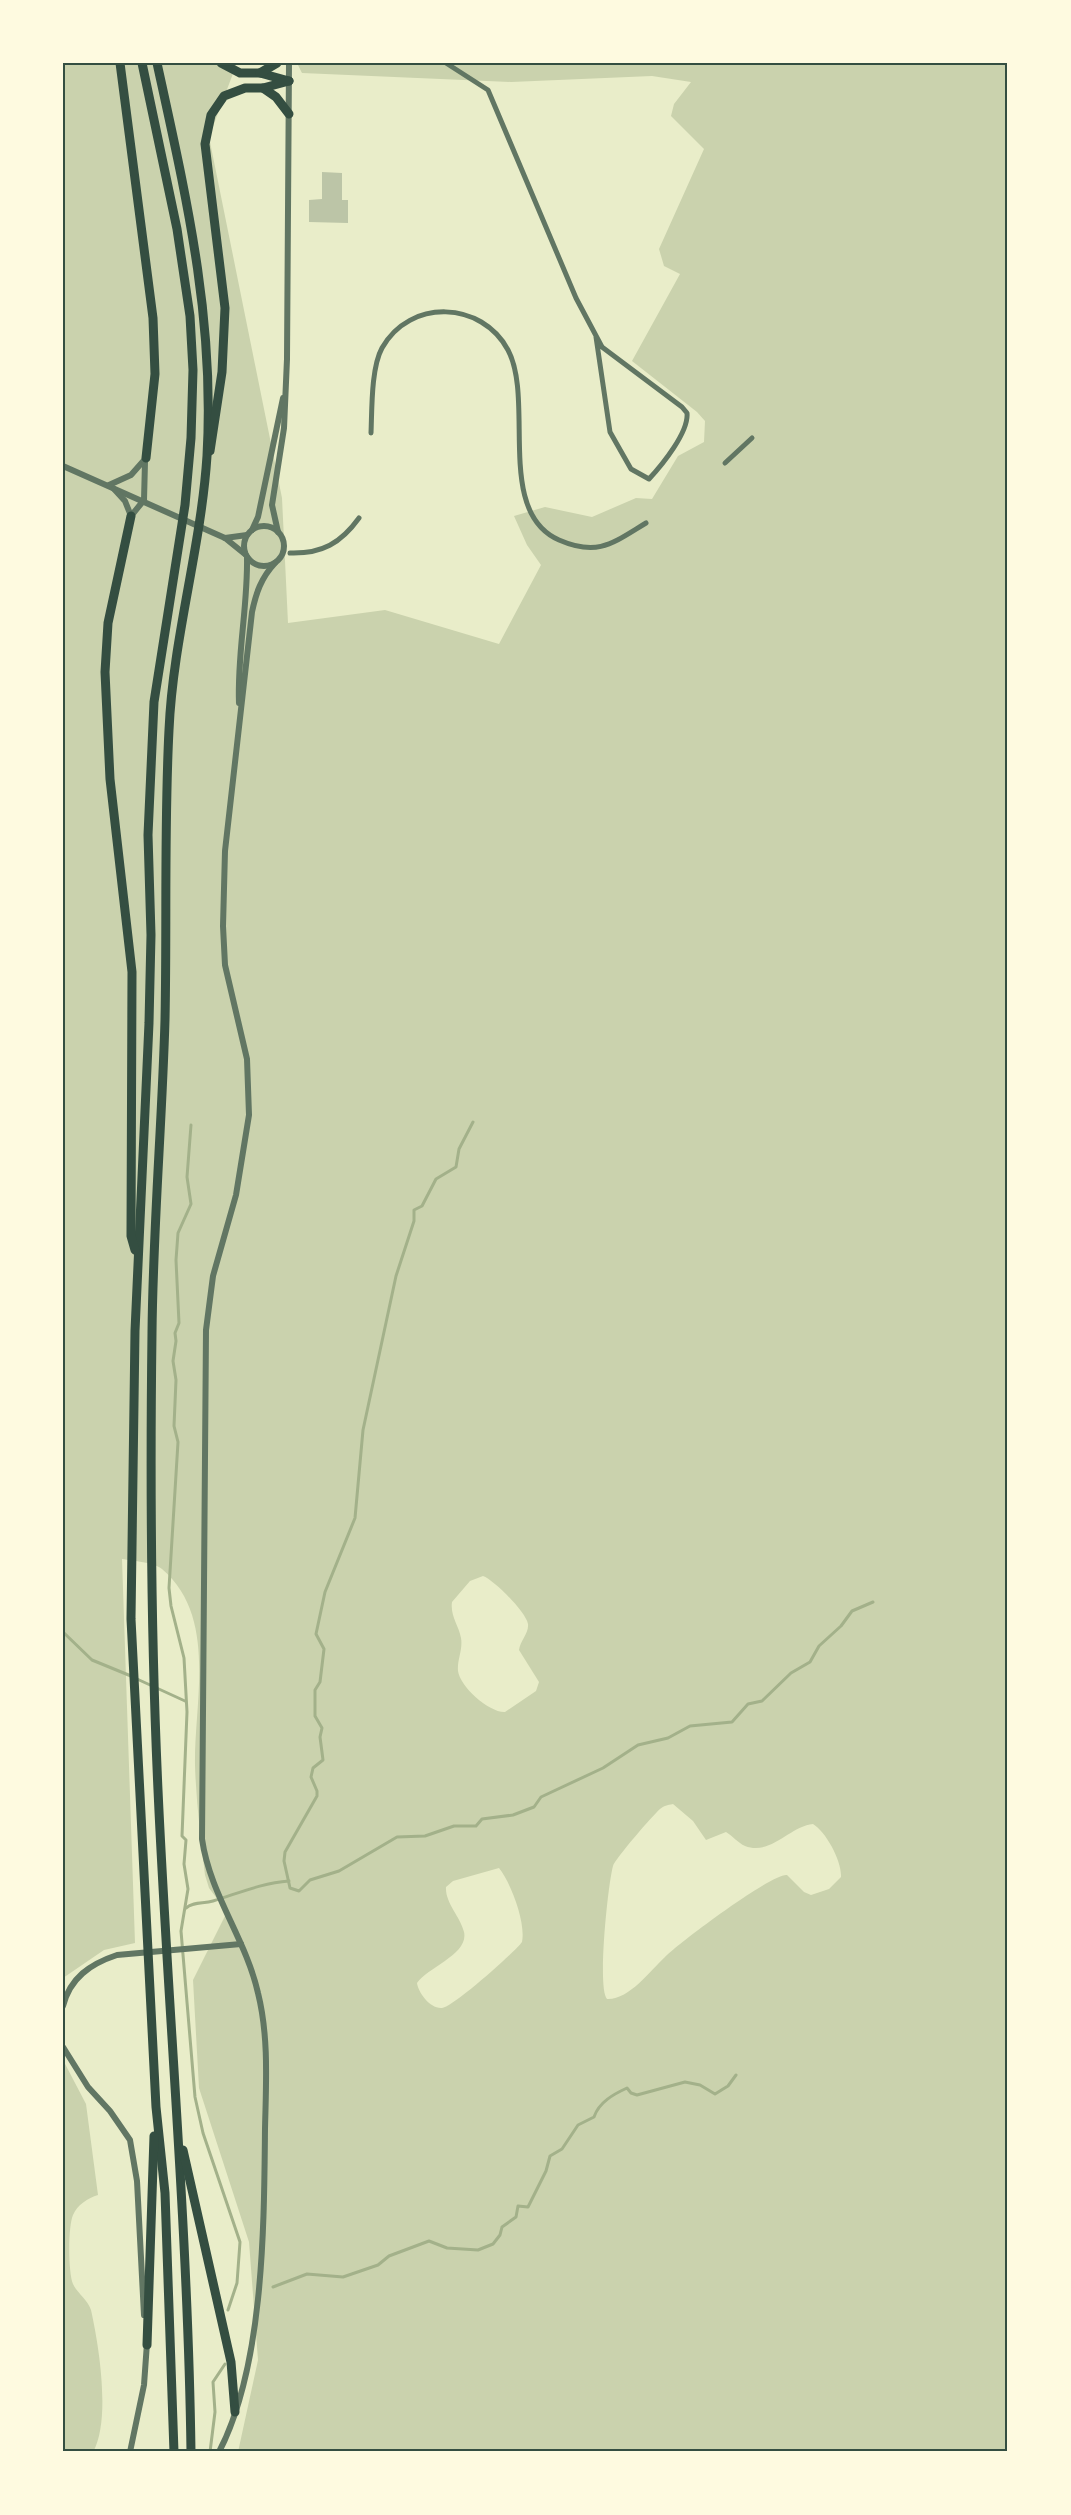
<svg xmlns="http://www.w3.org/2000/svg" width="1071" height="2515" font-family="'Archivo Narrow',sans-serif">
	<rect width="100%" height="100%" fill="#e9edc9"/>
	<g fill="#cad2ad" fill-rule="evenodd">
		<path d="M63,63H237L209,137L282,498L288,623L385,610L499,644L541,565L527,545L514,516L545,507L592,517L636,498L652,499L678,456L704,442L705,421L697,412L632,361L680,274L664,266L659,249L704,149L671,116L674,104L691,82L652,76L511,82L302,73L297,63H1008V2452H238L258,2360L249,2242L199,2088L193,1980L227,1912L209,1888L205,1875C201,1839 196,1802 195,1765C194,1701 218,1617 162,1569C154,1562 133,1561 122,1559L135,1943L104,1950L63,1978ZM483,1576C494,1580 526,1612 528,1624C529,1633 520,1641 519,1650L539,1682L536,1691L505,1712C490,1713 460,1687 458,1671C457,1660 463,1650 461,1638C459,1626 450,1616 452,1602L470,1581ZM673,1804L693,1821L706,1840L726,1832C733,1836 738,1843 745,1846C771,1856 790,1826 813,1824C826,1832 842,1861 841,1877L829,1889L811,1895L804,1892L787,1875C772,1873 679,1943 665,1957C650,1971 629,2000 607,1999C597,1988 608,1884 613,1866C615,1859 653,1815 660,1809C664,1806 667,1805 673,1804ZM499,1868C511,1883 526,1923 522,1942C515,1952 452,2008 442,2008C430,2009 418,1992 417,1983C428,1967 469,1954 464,1932C460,1916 445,1903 446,1887L453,1881Z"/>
		<path d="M63,2060L86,2104L98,2195C88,2198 77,2205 73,2215C68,2226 68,2272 73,2284C77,2293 88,2300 91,2310C99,2346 111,2420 93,2452H63Z"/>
	</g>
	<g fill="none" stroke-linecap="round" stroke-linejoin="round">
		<g stroke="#a3b18a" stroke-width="3">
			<path d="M473,1122L459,1149L456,1167L436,1179L422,1206L414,1210V1221L396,1276L363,1430L355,1518L325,1592L316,1634L324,1649L320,1682L315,1690V1716L322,1728L320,1737L323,1760L313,1768L311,1777L317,1791V1796L285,1852L284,1861L290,1888L299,1891L310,1880L339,1871L397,1837L425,1836L454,1826H476L482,1819L513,1815L534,1807L541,1797L603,1768L638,1745L668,1738L690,1726L732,1722L748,1704L762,1701L791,1673L810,1662L819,1646L841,1626L852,1611L873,1602"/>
			<path d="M191,1125L187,1177L191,1204L178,1233L176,1260L179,1323L175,1333L176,1341L173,1361L176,1380L174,1426L178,1442L169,1588L171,1606L184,1658L187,1712L182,1836L186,1840L184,1864L188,1889L181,1931L195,2097L203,2133L240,2242L237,2283L228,2310"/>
			<path d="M63,1632L92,1660L131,1676"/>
			<path d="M137,1679L185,1701"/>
			<path d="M186,1908C194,1901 203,1904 213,1901C239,1893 262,1883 289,1881"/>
			<path d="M273,2287L307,2274L343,2277L378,2265L389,2256L429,2241L447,2248L478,2250L493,2244L500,2235L502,2227L516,2217L518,2206L528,2207L546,2171L550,2156L562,2149L578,2125L594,2117C599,2102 614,2094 627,2088L631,2093L637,2095L685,2082L700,2085L715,2094L728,2086L736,2075"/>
			<path d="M210,2452L215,2412L213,2382L225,2364"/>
		</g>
	</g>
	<path fill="#bcc5a7" d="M322,172L342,173V200H348V223L309,222V200L322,199Z"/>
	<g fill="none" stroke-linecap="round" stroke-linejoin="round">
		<g stroke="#617663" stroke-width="5">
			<path d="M446,63L488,90L576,298L602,347L682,407L687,413C689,432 662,465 649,479L631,469L610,432L596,337"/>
			<path d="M371,433C372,410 371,368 382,348C410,298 482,301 508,350C535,401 495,512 559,540C598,557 613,543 646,523"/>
			<path d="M725,463L752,438"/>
			<path d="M290,553C322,554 341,543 359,518"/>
		</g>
		<g stroke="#617663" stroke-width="6">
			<path d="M63,466L225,538L246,555"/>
			<path d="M109,485L131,475L146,458"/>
			<path d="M114,489L125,501L131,516"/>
			<path d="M144,500L145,462"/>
			<path d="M131,516L144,500"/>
			<circle cx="264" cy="546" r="20"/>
			<path d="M252,530L258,517L283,398"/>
			<path d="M278,532L272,505L284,428L287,359L289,63"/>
			<path d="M225,538L247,535"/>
			<path d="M239,703C237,654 248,606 247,557"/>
			<path d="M63,2006C70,1978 90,1964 117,1955L241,1944"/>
			<path d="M63,2047L88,2087L110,2111L130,2140L137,2181L144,2315"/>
			<path d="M130,2452L144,2385L147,2343"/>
			<path d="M219,2452C264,2365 264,2226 265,2129C266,2084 269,2037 258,1993C246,1939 210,1895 202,1839L206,1330L213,1276L236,1195L249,1115L247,1059L225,965L223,926L225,851L252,612C256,593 261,578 275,563"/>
		</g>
		<g stroke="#344e41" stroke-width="9">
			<path d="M120,63L153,318L155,374L146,458"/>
			<path d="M142,63L177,229L190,316L193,370L191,438L185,505L154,702L148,835L151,935L149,1023L135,1331L131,1619L156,2107L165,2193L174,2452"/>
			<path d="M157,63C186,196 215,318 207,456C201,548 173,638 169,730C164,827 167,923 165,1020C162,1124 153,1228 152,1333C150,1485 151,1638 158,1790C168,2011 188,2231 191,2452"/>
			<path d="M221,63L240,73H260L289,81"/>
			<path d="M260,73L277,63"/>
			<path d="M263,88L276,97L289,114"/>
			<path d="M210,451L222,372L225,308L205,144L211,115L224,96L245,88H263L289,81"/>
			<path d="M131,516L108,623L105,672L110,779L132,972L131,1236L135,1250"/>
			<path d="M183,2150L231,2362L235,2412"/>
			<path d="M147,2345L154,2136"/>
		</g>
	</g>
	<rect width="1071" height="2515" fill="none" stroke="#fefae0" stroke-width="129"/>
	<rect x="64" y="64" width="942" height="2386" fill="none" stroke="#344e41" stroke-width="2"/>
</svg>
